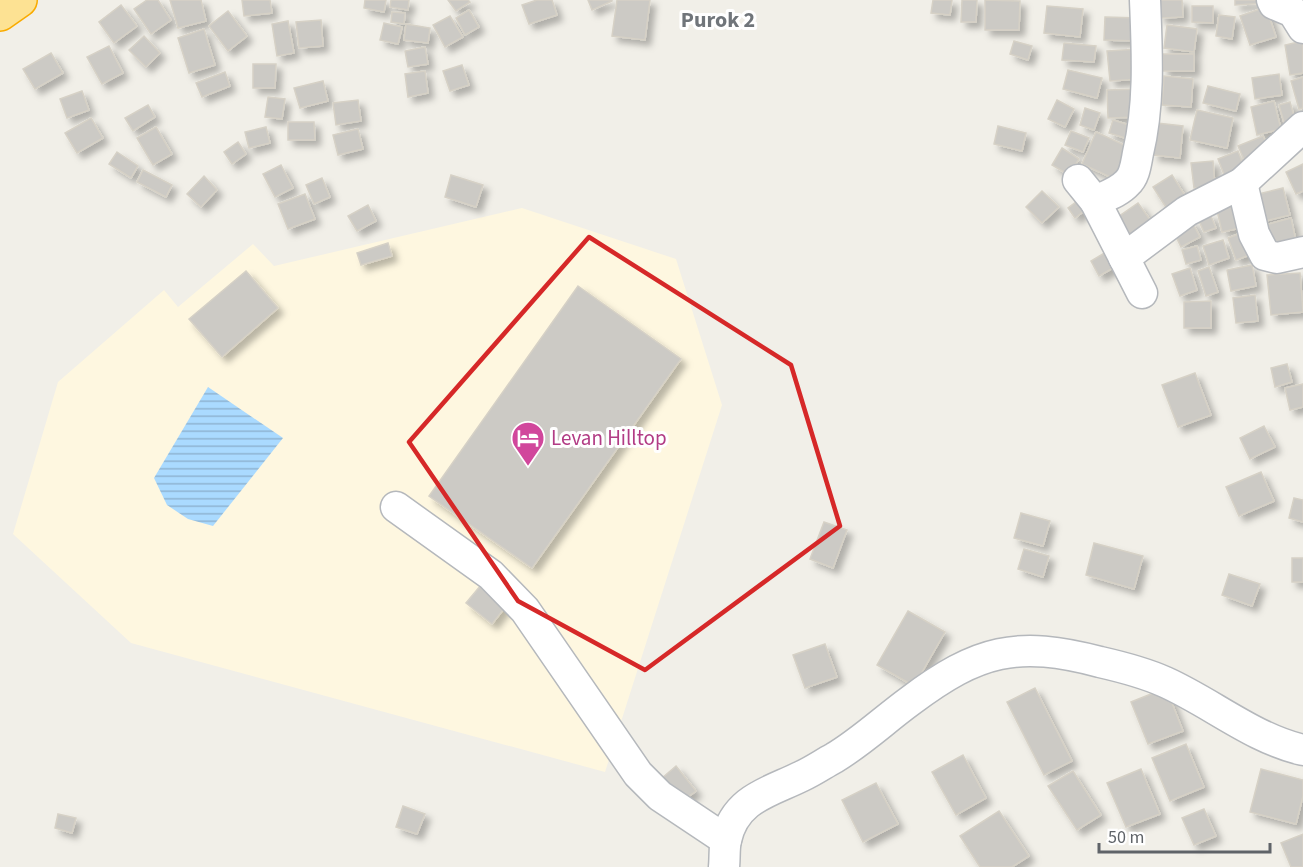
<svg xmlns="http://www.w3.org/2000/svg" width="1303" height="867" font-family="'Source Sans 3',sans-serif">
	<defs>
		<pattern id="water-rules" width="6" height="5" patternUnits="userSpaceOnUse" patternTransform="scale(1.5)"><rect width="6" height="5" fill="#aadaff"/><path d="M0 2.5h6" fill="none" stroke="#8eb4d2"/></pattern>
		<filter id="shadow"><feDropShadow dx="5.5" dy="5.5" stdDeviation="3" flood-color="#0004"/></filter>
	</defs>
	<rect width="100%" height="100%" fill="#f1efe8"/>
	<path fill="#fef7e0" d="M522,208L676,259L722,405L605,772L131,643L13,534L58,382L164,290L178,307L253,244L274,266Z"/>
	<path fill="url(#water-rules)" d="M208,387L283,438L213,526L188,519L167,505L154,478Z"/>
	<g fill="#cccac5" stroke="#d6d1c6" stroke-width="1.5" filter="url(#shadow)">
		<path d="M147,0H158L171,20L151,34L134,9Z"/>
		<path d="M170,0H201L206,21L178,28Z"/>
		<path d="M242,0H270L272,13L244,16Z"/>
		<path d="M365,0H386L384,12L364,8Z"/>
		<path d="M391,0H409L408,10L390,7Z"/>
		<path d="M448,0H468L470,2L456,11Z"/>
		<path d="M537,0H552L557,15L529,24L522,5Z"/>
		<path d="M588,0H612V1L592,10Z"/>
		<path d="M617,0H650L645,40L612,36Z"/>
		<path d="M933,0H952L950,15L931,13Z"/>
		<path d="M962,0H977L976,22H961Z"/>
		<path d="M985,0L1020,1L1019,30H985Z"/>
		<path d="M1159,0H1182L1183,17L1160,18Z"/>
		<path d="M1235,0H1268V3L1235,5Z"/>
		<path d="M121,5L137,26L114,43L99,22Z"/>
		<path d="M1047,6L1083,9L1080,37L1044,33Z"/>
		<path d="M1192,6H1213V23L1192,22Z"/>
		<path d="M1266,7L1276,37L1250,45L1240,16Z"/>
		<path d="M469,10L479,27L465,35L456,18Z"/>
		<path d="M228,11L247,36L228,51L209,26Z"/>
		<path d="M392,12L405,13L404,24L391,22Z"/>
		<path d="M1219,15L1235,17L1232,39L1216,36Z"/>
		<path d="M450,16L463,37L445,47L433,25Z"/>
		<path d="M1105,17L1140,18L1139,41L1104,40Z"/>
		<path d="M321,20L323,46L299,48L296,22Z"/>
		<path d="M288,21L294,53L277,56L272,24Z"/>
		<path d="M384,23L402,27L398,44L380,40Z"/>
		<path d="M406,24L430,28L428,43L404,40Z"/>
		<path d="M1167,25L1197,29L1194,52L1164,48Z"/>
		<path d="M204,29L215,65L189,73L178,38Z"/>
		<path d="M144,36L160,53L146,67L129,50Z"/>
		<path d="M1014,41L1032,46L1028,60L1010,54Z"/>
		<path d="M1303,41V73L1290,75L1285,45Z"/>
		<path d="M1064,43L1096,46L1094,62L1062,60Z"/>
		<path d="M109,46L123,73L102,84L87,57Z"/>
		<path d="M425,47L428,64L408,67L405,51Z"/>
		<path d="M1138,49L1141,79L1110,81L1107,51Z"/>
		<path d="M51,53L63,73L35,89L23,69Z"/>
		<rect x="1163" y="54" width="31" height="17"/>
		<path d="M253,64H276L275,88H253Z"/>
		<path d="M462,65L469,85L450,91L443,71Z"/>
		<path d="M1068,70L1102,78L1097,98L1063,89Z"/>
		<path d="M425,71L428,93L408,97L405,74Z"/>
		<path d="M225,72L230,86L202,97L196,83Z"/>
		<path d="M1279,74L1282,95L1255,99L1252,78Z"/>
		<path d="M1164,76L1193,79L1191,107L1162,105Z"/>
		<path d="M1303,77V108L1299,109L1291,81Z"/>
		<path d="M323,81L328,101L300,108L294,88Z"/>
		<path d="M1208,86L1240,94L1236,111L1203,103Z"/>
		<path d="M1141,89V117L1108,118L1107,90Z"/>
		<path d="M82,91L89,110L67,118L60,99Z"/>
		<path d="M268,97L285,99L282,119L265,117Z"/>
		<path d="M358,100L361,121L336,125L333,103Z"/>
		<path d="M1057,100L1074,109L1065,127L1048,119Z"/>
		<path d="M1274,101L1281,129L1257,135L1251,107Z"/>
		<path d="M1290,102L1296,123L1285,126L1279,105Z"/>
		<path d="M148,105L155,117L133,131L125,118Z"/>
		<path d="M1085,108L1100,113L1094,130L1080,125Z"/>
		<path d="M1197,110L1233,118L1227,148L1190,140Z"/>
		<path d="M91,118L103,138L77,153L65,133Z"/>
		<path d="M1113,120L1142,129L1138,142L1109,133Z"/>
		<path d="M288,122H314L315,140H288Z"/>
		<path d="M1157,123L1183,126L1180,158L1153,155Z"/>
		<path d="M998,126L1026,133L1022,151L994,144Z"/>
		<path d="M156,127L172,154L153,165L137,138Z"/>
		<path d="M266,127L270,143L249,148L245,132Z"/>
		<path d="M358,129L363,149L338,155L333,135Z"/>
		<path d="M1071,131L1089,138L1083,152L1065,145Z"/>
		<path d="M1096,132L1135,150L1121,182L1082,164Z"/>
		<path d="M1263,136L1270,151L1245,162L1238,146Z"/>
		<path d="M238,142L246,154L232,164L224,152Z"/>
		<path d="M1062,148L1079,159L1069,175L1052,165Z"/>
		<path d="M1238,151L1248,177L1228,185L1218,159Z"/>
		<path d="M117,152L138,166L131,178L109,164Z"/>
		<path d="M1213,161L1215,186L1194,188L1191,163Z"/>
		<path d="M1303,164V191L1296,194L1286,172Z"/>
		<path d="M281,165L293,188L275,197L263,174Z"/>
		<path d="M143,170L172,185L166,197L137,182Z"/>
		<path d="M451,175L483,185L476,207L445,197Z"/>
		<path d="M1172,175L1186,197L1167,209L1153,187Z"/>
		<path d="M204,176L217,190L201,207L187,194Z"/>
		<path d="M322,178L330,197L314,204L306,185Z"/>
		<path d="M1283,188L1290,215L1261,222L1254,195Z"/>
		<path d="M1042,191L1059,207L1042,223L1026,207Z"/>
		<path d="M305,194L315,219L288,229L278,204Z"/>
		<path d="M1084,196L1092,205L1075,218L1068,208Z"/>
		<path d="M1240,201L1245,227L1222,232L1216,206Z"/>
		<path d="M1138,203L1156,228L1134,244L1115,219Z"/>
		<path d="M368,205L376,221L357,231L348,216Z"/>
		<path d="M1210,214L1216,228L1204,232L1198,219Z"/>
		<path d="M1291,218L1296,241L1271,248L1265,225Z"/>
		<path d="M1191,220L1200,237L1181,247L1173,230Z"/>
		<path d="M1249,230L1258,252L1236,260L1228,238Z"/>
		<path d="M1223,240L1229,258L1209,265L1203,246Z"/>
		<path d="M388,243L392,256L361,265L357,253Z"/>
		<path d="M1197,246L1201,260L1186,264L1182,250Z"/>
		<path d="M1106,252L1115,267L1099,276L1091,261Z"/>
		<path d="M1252,265L1256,286L1231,291L1227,270Z"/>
		<path d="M1209,267L1218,292L1206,296L1198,271Z"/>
		<path d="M1190,268L1197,290L1180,296L1172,274Z"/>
		<path d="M246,271L278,308L222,357L189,319Z"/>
		<path d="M1300,273L1303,312L1271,315L1267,275Z"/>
		<path d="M578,286L681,359L532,568L429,496Z"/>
		<path d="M1255,295L1258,321L1236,323L1233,298Z"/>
		<path d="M1211,301V328H1184V302Z"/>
		<path d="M1287,364L1292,382L1275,387L1271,368Z"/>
		<path d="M1195,373L1211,415L1178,427L1162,385Z"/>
		<path d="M1303,384V407L1290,410L1285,388Z"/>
		<path d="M1264,426L1275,447L1250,459L1240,438Z"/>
		<path d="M1261,472L1274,501L1239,516L1226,487Z"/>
		<path d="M1294,498L1303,500V522L1289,518Z"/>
		<path d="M1021,513L1050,521L1043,546L1014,538Z"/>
		<path d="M824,522L847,530L833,568L810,559Z"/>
		<path d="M1094,543L1143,556L1134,589L1086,575Z"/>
		<path d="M1024,549L1049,556L1043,577L1018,569Z"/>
		<rect x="1292" y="558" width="11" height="24"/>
		<path d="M1229,574L1260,584L1252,606L1222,595Z"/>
		<path d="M481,585L507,605L492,624L466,603Z"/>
		<path d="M908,611L945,632L914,686L877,665Z"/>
		<path d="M825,644L837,677L805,688L793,655Z"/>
		<path d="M1035,688L1072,761L1044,775L1007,702Z"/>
		<path d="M1166,688L1183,731L1148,744L1131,702Z"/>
		<path d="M1186,744L1204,787L1170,801L1152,758Z"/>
		<path d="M963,755L986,798L956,815L932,772Z"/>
		<path d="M676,766L696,791L681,802L662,778Z"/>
		<path d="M1141,769L1160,814L1126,827L1107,783Z"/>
		<path d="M1261,769L1303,780V796L1296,824L1250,812Z"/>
		<path d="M1073,771L1101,815L1077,830L1048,786Z"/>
		<path d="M876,783L898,824L863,842L842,800Z"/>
		<path d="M403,806L425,814L417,834L396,827Z"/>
		<path d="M1204,809L1216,836L1194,845L1182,818Z"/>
		<path d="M999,811L1029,856L1012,867H980L960,836Z"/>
		<path d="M58,814L76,818L72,833L55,828Z"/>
		<path d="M1303,834V867H1291L1281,843Z"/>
	</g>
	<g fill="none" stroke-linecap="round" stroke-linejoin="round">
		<g stroke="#b5b8bc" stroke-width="33">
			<g id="minor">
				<path d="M1272,0L1274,4L1293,12L1303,28"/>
				<path d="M1078,180L1095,201C1106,196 1119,192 1127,183C1135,176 1136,163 1138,153C1150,103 1147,51 1145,0"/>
				<path d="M1242,183L1254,234L1265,255L1277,258L1303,252"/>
				<path d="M1095,201L1142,293"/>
				<path d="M1124,258L1187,211L1242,183L1303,127"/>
				<path d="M396,507L491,575L525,610L638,774L660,796L726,840"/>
				<path d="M724,867C725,858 724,848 726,840C735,798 770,792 802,776C813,771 823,764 834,758C861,742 884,720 910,701C978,650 1017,640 1100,662C1122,667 1145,673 1165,682C1212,703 1252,738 1303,750"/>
			</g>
		</g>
		<g stroke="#f9ab00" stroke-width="36">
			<path id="highway" d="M0,14L20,0"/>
		</g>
		<use href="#minor" stroke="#fff" stroke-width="30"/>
		<use href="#highway" stroke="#fde293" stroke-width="33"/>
	</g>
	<path fill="none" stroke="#d62828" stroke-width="4.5" stroke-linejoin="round" d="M589,237L791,365L840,526L645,670L518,601L409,442Z"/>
	<defs>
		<g id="hotel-pin" transform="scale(1.725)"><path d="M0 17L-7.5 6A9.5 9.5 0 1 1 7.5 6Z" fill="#d1479c" stroke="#fff"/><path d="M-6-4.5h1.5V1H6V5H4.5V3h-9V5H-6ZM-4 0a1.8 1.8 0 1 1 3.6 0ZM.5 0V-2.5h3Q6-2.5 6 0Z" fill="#fff"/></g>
	</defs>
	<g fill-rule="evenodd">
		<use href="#hotel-pin" x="528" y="438"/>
	</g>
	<g text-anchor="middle" stroke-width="6" stroke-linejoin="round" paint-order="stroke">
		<g font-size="21" fill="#b23c85" stroke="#fff" text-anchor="start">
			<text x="551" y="445">Levan Hilltop</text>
		</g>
		<g font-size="22" font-weight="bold" fill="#70757a" stroke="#fff">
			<text x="718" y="27">Purok 2</text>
		</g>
	</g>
	<path d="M1099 843v9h171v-9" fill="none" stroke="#5f6368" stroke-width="3"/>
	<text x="1108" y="843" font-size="18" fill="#5f6368" stroke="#ffffff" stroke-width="4.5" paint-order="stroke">50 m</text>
</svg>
